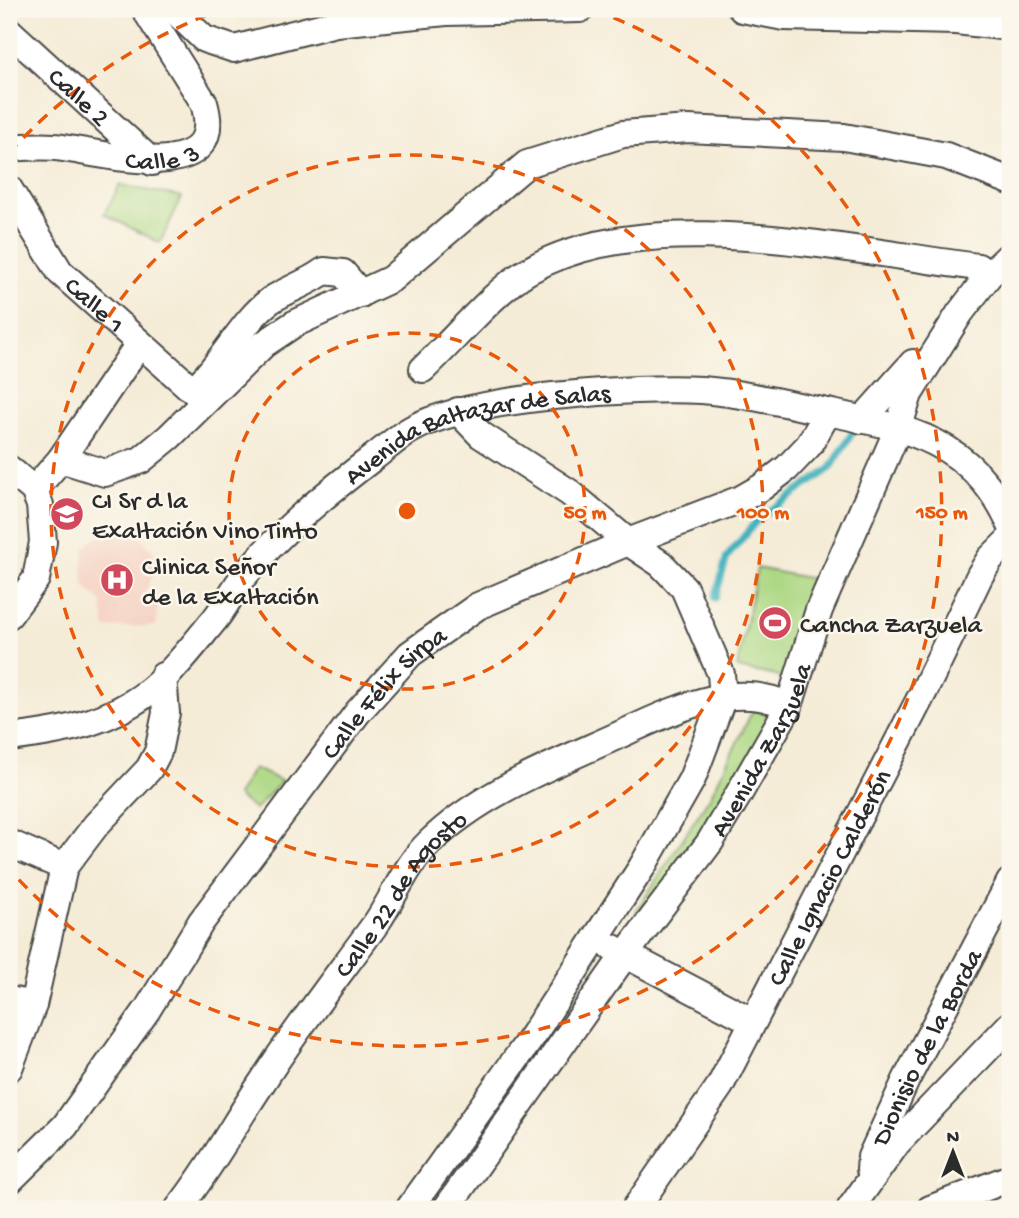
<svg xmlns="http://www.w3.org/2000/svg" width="1019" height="1218" font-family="'Gochi Hand',sans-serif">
	<rect width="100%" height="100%" fill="#fbf7ec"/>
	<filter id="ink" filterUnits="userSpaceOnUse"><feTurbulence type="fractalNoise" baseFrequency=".0143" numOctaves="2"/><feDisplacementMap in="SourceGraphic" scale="14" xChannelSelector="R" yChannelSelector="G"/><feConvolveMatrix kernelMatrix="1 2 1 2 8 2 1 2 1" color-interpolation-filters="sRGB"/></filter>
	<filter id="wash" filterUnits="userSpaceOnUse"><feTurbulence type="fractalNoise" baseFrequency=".00686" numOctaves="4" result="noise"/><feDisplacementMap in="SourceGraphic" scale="28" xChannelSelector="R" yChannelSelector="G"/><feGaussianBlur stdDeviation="1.57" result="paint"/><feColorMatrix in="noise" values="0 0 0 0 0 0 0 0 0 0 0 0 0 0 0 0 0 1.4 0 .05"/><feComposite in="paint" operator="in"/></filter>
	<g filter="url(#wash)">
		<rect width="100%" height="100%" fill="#f5ecd7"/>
		<path fill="#f5d2c2" d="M110,533H126L141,538L153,552L154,573L142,598L158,604L156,626L105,628L102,602L85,587L82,568L84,549L93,539Z"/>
		<g fill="#add884" stroke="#6c8258" stroke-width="2">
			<path d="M120,185L182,197L160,243L104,214Z"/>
			<path d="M757,568L813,579L792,679L737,668Z"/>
			<path d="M768,706L776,715L765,751L631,928L637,910L711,795L754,708Z"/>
			<path d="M253,768L282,781L255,810L237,796Z"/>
		</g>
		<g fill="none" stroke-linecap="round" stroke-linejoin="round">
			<path stroke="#43b2bf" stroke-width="7" d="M715,598L727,557L758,519L831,468L854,430"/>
		</g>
	</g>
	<g filter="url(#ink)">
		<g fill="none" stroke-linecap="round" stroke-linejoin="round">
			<g stroke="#494845" stroke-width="30">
				<g id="minor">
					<path d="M173,9L204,39L234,49L336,23L446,12L580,9"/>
					<path d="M742,9L784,17L956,21L1010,27"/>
					<path id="s1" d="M9,31L152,162"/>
					<path id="s2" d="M9,148C26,147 46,145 63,148C105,154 229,188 204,103L145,9"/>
					<path id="s3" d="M9,189L60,272L205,401"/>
					<path d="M423,369C453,341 495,290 528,271C644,202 849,251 978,267L989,275"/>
					<path d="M196,387C223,362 243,320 271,300C288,289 308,283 324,271L343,273L361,294"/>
					<path d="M862,420L913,363"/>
					<path d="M61,459L105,473L141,460L169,437L264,344L294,324L391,279L527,164L623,134L688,129L844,137L946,156L1010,181"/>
					<path d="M9,469L34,490L40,505L43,542L36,579L9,615"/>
					<path d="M34,490L61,459L139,344"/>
					<path id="s4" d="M9,738C51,733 95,726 132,703C162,686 189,651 211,624C224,610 232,591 244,576C281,530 328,492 374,457C386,448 399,436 412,429C470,397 634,386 702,390C739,393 775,401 812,409C900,427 968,434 1010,523"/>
					<path d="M9,843L64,867"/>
					<path d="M611,947L752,1021"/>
					<path d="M9,1000L33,1005"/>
					<path d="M9,1068L33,1005L64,867L96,825L149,769L158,752L166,713L163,676"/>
					<path id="s5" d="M873,1175L870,1170L871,1157L906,1080L1010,882"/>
					<path id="s6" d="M9,1181L65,1126L147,1010L201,922L358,712L410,654L478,606L628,542L741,499L762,487L787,468L809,445L828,412"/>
					<path id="s7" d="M178,1209C210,1169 234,1124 263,1081C298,1026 339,974 377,922C395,895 406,865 429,843C484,789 564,761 632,729C681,707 736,681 789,706"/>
					<path d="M409,1209L531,1038L642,867L692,779L723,697L721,674L684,588L661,564L628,542L570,493L481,435L458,411"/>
					<path id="s8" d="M446,1209L624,956L710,842L737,797L789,706L819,610L898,429L909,394L960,313L989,275L1010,255"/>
					<path id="s9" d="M635,1209L720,1086L925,689L980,575L990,559L1010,539"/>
					<path d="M850,1209L897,1143L1010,1025"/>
					<path d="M930,1209L1010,1178"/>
				</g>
			</g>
			<use href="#minor" stroke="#fff" stroke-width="26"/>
		</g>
	</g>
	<g fill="none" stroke="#e8590c" stroke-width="3.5" stroke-dasharray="12 9">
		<circle cx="407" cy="511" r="178"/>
		<circle cx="407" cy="511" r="356"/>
		<path d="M9 153A535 535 0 0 1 220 10M594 10A535 535 0 1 1 9 869"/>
	</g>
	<defs>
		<g id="school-disc" transform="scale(1.75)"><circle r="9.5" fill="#d1495b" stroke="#fbf7ec"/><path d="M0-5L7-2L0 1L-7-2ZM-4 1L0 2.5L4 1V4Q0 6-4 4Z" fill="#fff"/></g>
		<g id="hospital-disc" transform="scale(1.75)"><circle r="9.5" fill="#d1495b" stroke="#fbf7ec"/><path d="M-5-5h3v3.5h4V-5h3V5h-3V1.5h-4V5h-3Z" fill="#fff"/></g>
		<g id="stadium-disc" transform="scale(1.75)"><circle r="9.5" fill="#d1495b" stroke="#fbf7ec"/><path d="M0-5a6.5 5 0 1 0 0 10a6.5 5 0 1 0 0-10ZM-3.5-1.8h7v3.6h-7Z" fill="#fff"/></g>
	</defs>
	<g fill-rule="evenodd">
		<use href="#school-disc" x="67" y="514"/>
		<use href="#hospital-disc" x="117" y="580"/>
		<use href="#stadium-disc" x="775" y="623"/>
	</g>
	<g text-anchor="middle" stroke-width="5" stroke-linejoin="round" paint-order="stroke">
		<g font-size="26" fill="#2b2b2b" stroke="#fbf7ec">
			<text dy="9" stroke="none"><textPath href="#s1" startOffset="96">Calle 2</textPath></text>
			<text dy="9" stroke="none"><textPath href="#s2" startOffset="154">Calle 3</textPath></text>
			<text dy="9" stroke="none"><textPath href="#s3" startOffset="145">Calle 1</textPath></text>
			<text dy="9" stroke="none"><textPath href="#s4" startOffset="584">Avenida Baltazar de Salas</textPath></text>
			<text dy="9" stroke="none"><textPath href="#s6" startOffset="618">Calle Félix Sirpa</textPath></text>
			<text dy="9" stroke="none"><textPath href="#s8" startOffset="558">Avenida Zarzuela</textPath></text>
			<text dy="9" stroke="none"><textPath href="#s9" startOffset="385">Calle Ignacio Calderón</textPath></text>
			<text dy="9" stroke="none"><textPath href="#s7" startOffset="387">Calle 22 de Agosto</textPath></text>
			<text dy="9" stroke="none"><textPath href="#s5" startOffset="142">Dionisio de la Borda</textPath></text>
		</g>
		<g font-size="26" fill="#2b2b2b" stroke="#fbf7ec" text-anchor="start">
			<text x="92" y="508">CI Sr d la<tspan x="92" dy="30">Exaltación Vino Tinto</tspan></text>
			<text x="142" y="574">Clinica Señor<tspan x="142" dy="30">de la Exaltación</tspan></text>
			<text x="800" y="632">Cancha Zarzuela</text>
		</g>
	</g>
	<circle cx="407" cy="511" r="10" fill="#e8590c" stroke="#fbf7ec" stroke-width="3.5"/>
	<g font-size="21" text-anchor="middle" font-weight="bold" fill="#e8590c" stroke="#fbf7ec" stroke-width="5" stroke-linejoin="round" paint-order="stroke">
		<text x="585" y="518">50 m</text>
		<text x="763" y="518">100 m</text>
		<text x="942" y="518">150 m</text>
	</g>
	<rect width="1019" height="1218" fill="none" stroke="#fbf7ec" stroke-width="35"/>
	<g transform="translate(953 1152)" stroke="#fbf7ec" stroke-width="5" paint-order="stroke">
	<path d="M0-5L12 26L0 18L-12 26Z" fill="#2b2b2b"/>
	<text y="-10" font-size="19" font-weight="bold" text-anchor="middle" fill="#2b2b2b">N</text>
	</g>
</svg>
